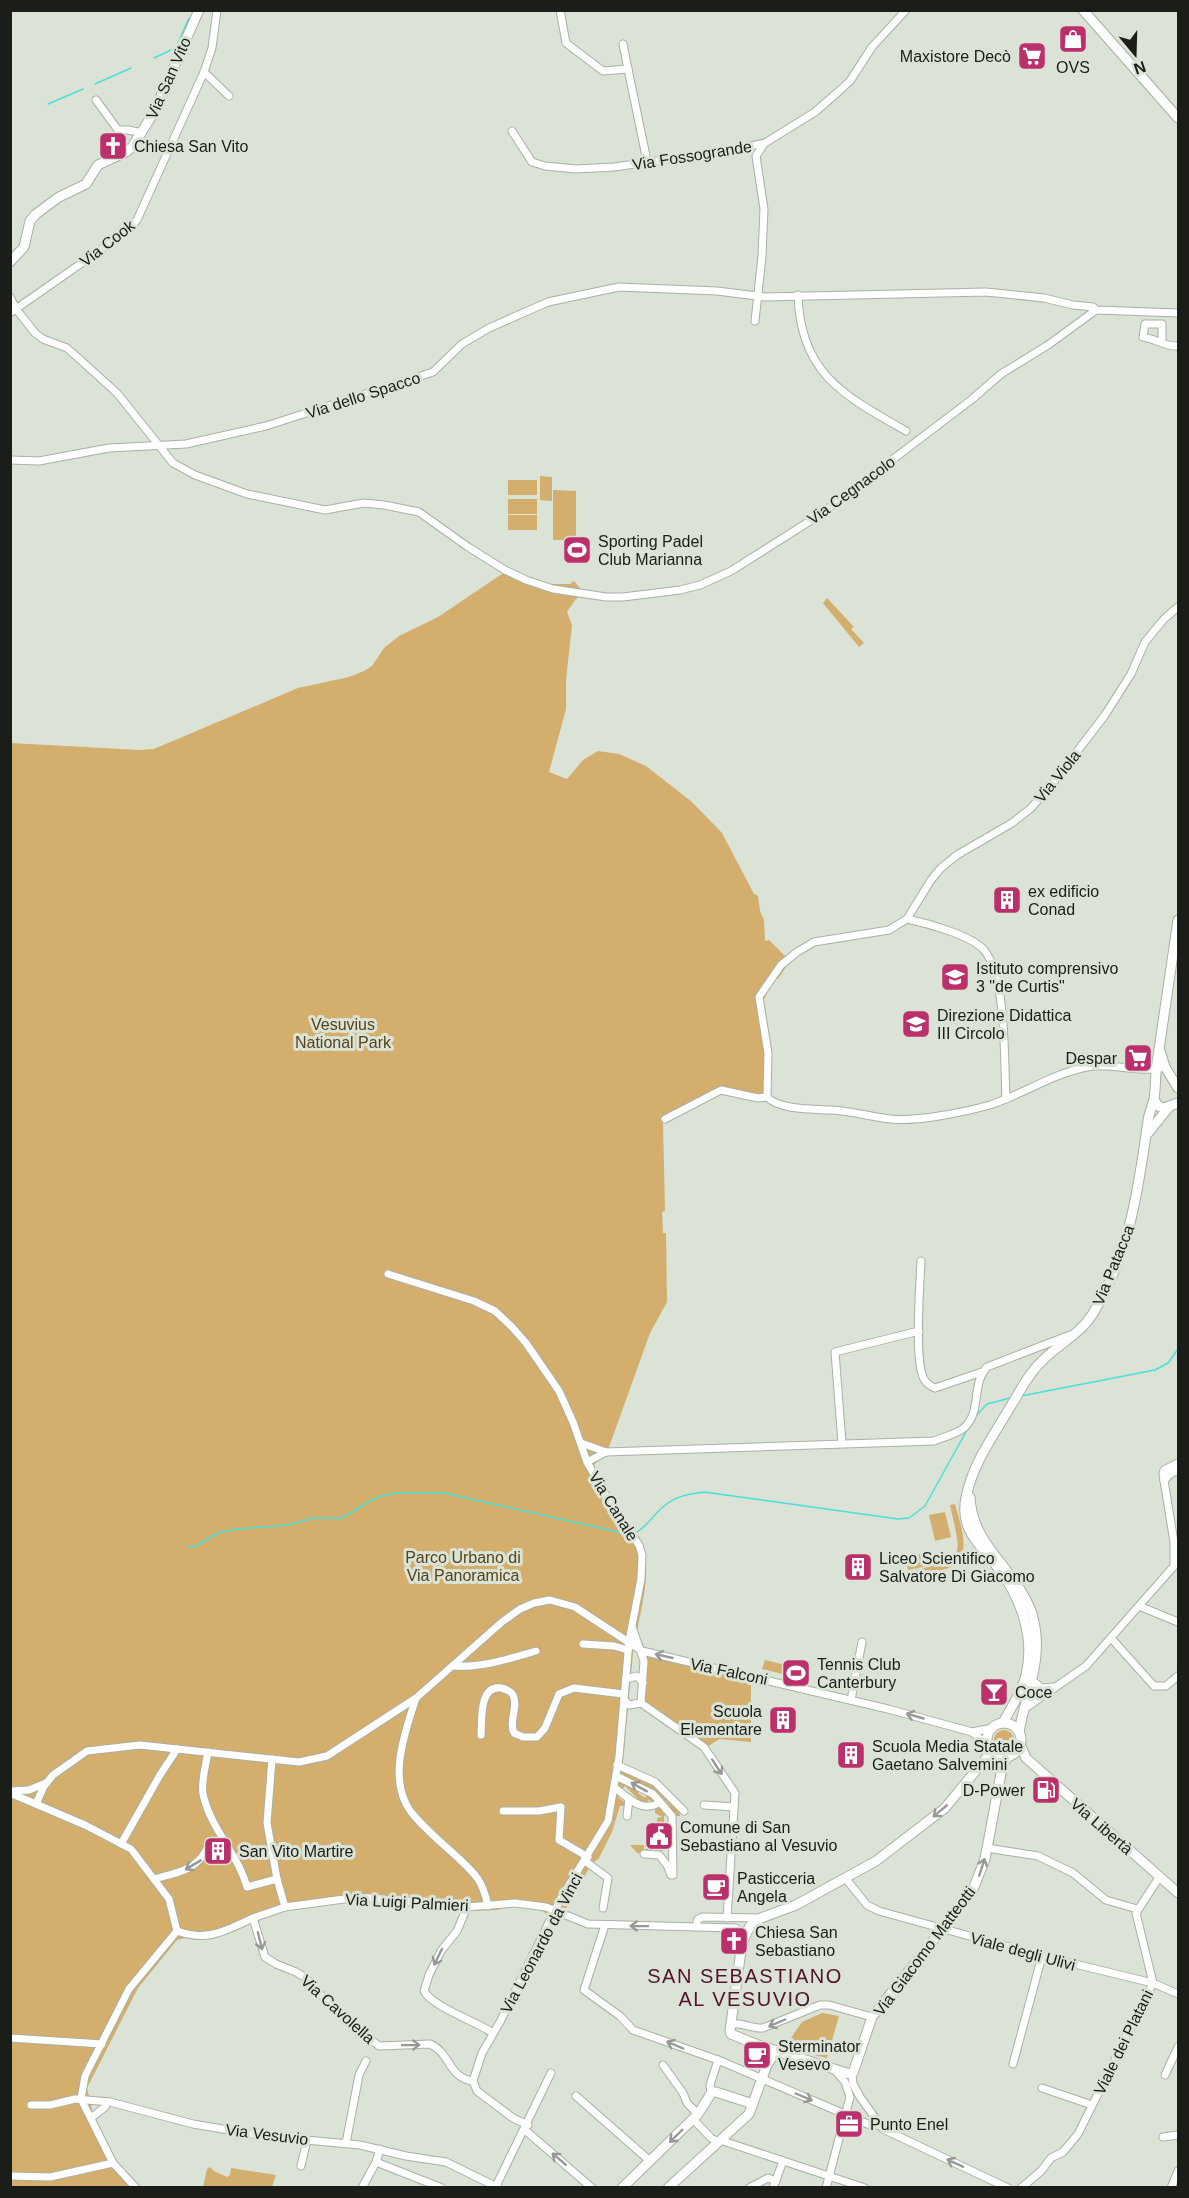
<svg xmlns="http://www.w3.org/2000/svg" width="1189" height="2198" font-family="Helvetica,sans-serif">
	<rect width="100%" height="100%" fill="#dae3d5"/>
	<g fill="#d3ae6d">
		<path d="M540,476L552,477V501L540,500Z"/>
		<rect x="508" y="480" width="29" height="15"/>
		<path d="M553,490L576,491V540H553Z"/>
		<rect x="508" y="499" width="29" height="15"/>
		<rect x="508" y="515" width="29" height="15"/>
		<path d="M508,570L535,584H570L574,581L584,593L575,600L567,612L572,625L566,680V709L549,772L567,779L583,760L598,751L619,754L646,766L692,802L722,833L754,894L758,896L760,911L764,920L765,941L769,940L785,956L786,967L778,979L775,978L762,1003L768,1094L761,1100L740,1093L719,1094L663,1123L665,1211L662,1212L663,1233H666L667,1302L650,1333L609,1447L594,1465L597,1474L641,1540C655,1573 637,1620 633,1654C629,1693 626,1732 622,1770L654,1785L675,1807L679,1809L680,1816H674L668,1808L670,1806L657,1792L655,1793L623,1776L622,1773L621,1782L640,1789L638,1793L645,1798L647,1794L655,1801L652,1804V1801L648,1800L647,1805L634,1801L637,1798L625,1786L622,1789L620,1788L619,1798L626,1803V1813H624L625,1806H620L612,1832L599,1858L591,1865L563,1914H558L555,1921L543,1911L516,1905L497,1910L470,1911L451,1906L343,1900L292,1908L220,1935L197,1940L185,1938L177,1940L138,1988L87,2088L95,2122L114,2160L140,2187H11L10,743L139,750L154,749L298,688L349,677L364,671L372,666L384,648L399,636L438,617Z"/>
		<path d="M827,598L854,627L851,629L864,643L859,647L823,603Z"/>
		<path d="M955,1504C959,1520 973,1555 953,1566C941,1572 925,1573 912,1576L910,1571C967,1558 962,1560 950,1505Z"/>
		<path d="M945,1512L951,1537L935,1541L929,1515Z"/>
		<path d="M933,1551L936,1564L908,1570L905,1558Z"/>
		<path d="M647,1656L751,1678V1742L719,1739L707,1747L643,1703Z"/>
		<path d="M765,1660L785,1665L783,1674L762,1669Z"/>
		<circle cx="1004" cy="1740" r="10"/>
		<path d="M660,1807L666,1815L664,1816V1832H659L660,1823L657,1822V1818L662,1817L655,1813V1809Z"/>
		<path d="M657,1839H661L664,1848L662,1851L646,1850L645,1853H637L630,1845H644V1849H657Z"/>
		<path d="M822,2013L839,2016L827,2058L784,2048L802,2022Z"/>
		<path d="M210,2167L214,2171L227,2177L230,2175L231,2168L276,2175L272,2187H203L207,2169Z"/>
	</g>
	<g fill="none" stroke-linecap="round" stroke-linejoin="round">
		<g stroke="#4be0d7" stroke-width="1.5">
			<path d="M177,45L189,18"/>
			<path d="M154,58L173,49"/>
			<path d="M95,84L131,68"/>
			<path d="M48,104L83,89"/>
			<path d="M1021,1396L1155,1370L1168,1363L1178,1349"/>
			<path d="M976,1416L987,1404L1010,1398"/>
			<path d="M635,1533C647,1527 653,1515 663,1507C675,1496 689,1494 704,1492L898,1519L909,1518L925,1506L967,1430"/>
			<path d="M188,1547L196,1546L218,1533L237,1529L287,1525L314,1518H342L370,1501L381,1496L396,1493H444L627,1534"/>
		</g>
		<g stroke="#a8b1a4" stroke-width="9">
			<g id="street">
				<path d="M560,10L566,43L603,71L628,69L647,161"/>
				<path d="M623,44L628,69"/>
				<path d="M204,72L229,96"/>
				<path d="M96,100L118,130H128L142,133"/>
				<path d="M512,131L532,162L545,166L576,169L614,167L726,151L765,143L815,112L838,92L850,81L872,47L906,10"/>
				<path d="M798,295C800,374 845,396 906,431"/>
				<path d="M10,297L16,309L35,333L43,339L67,348L76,356L117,393L173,463L195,475L247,494L325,510L364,503L384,505L419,512L468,547L505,570L526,580L553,589L606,597H623L680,590L700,585L731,571L821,514L971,400L1001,374L1048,345L1096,310"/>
				<path d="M10,313L122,235L137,220L204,72L212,48L217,10"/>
				<path d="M755,321L762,256L764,209L756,156L764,144"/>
				<path d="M1162,343V324H1145L1143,337C1156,339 1166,347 1178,346"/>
				<path d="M10,460L39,461L109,448L186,444L266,426L433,372L462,344L489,328L548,302L619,287L717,291L765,297L986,292L1044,298L1073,305L1093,307L1096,310L1178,313"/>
				<path d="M907,919C926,923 971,935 984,950C1007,977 1004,1063 1006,1099"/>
				<path d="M1160,1068C1136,1073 1111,1062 1087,1067C1052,1074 1023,1094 990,1105C965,1112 916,1122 891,1119C871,1117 852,1111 832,1110C814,1109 779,1110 767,1097L768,1053L759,997L781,965L797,952L814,942L889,930L907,919L931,880L941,868L957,855L1012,823L1030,809L1049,788L1105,715L1131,674L1145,642L1164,619L1178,607"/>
				<path d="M665,1119L721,1090L758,1098L767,1097"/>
				<path d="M921,1261C920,1285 914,1361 924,1379C927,1384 930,1386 935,1388L982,1372"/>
				<path d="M388,1274L474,1301L495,1311L512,1327L526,1343L559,1391L573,1422L587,1462L613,1508L639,1545L642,1555L641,1579L629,1641L619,1757L608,1821L561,1898L500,2022L482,2053L473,2081L477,2091L513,2118L528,2125"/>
				<path d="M581,1443L606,1452L934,1441C943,1437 958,1434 965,1427C982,1410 971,1384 987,1367L1070,1335"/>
				<path d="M842,1443L835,1352L919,1331"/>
				<path d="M587,1462L606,1452"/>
				<path d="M1164,1481L1169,1475L1178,1470"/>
				<path d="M1139,1606L1178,1622"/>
				<path d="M632,1627L644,1661L641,1703"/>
				<path d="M1111,1638L1154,1686H1166L1178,1676"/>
				<path d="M583,1644L614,1646L628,1650"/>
				<path d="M453,1666C482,1668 508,1659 536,1651"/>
				<path d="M626,1679L637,1676L643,1683"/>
				<path d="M1033,1681L1042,1688L1054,1687"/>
				<path d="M416,1698C405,1732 387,1780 411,1812C424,1828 439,1841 454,1854C474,1873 482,1878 488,1906"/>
				<path d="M624,1700L629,1705L641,1703L704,1747L735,1793L727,1918"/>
				<path d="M851,1700L862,1642"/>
				<path d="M1024,1709L1086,1666L1174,1566V1542L1163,1474L1164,1470L1178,1463"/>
				<path d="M972,1732L993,1728"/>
				<path d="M481,1735C482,1720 479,1685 501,1688C505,1689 511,1691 513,1695C519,1707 508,1721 514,1733L523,1737H537L545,1728L559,1694L574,1688L623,1694"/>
				<path d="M208,1752C206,1764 201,1781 203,1794C210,1828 238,1854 247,1887L277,1879"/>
				<path d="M272,1759L267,1823L277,1879L285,1907L359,1897L467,1907L515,1903L546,1907L588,1924L736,1928"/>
				<path d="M617,1765L655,1782L684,1811"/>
				<path d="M616,1776L653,1794L672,1816L673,1875H671L667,1865L659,1855L644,1854"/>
				<path d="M614,1787C628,1798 643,1814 660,1802"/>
				<path d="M11,1791L29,1790L46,1783"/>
				<path d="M10,1793L85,1825L131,1849L169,1899L177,1931L129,1989L85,2076L81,2099"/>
				<path d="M36,1804L44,1786L53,1775L87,1751L140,1745L299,1762L327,1756L416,1698L502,1622L520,1609L534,1603L550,1600L575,1607L642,1651L888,1709L972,1732L988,1745"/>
				<path d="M704,1805L734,1807"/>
				<path d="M503,1811H539L561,1807L559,1840L588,1857"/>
				<path d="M627,1816L629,1799"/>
				<path d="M121,1844L160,1775L177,1749"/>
				<path d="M987,1848L1038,1856L1073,1873L1106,1900L1137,1909"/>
				<path d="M585,1861L608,1878L603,1908"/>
				<path d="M154,1879C176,1873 199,1870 208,1846L223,1839"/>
				<path d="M846,1879L867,1905L879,1911L1042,1956L1153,1983L1178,1994"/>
				<path d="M285,1907L253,1918L265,1957L276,1964L296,1972L306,1978L335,2011L379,2046L430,2044C451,2053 447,2077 473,2081"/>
				<path d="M467,1907L457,1931L441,1951L429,1975L424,1991C433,2007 475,2021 493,2033"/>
				<path d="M605,1925L584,1990L620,2016L633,2030L718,2060L870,2125H879"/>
				<path d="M697,1927V1920L702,1917L761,1918"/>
				<path d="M177,1931C207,1942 225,1931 253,1918"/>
				<path d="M731,2024C742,2022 752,2029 763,2028L820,2005H829L872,2017"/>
				<path d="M10,2038L102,2044"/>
				<path d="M1013,2064L1042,1956"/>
				<path d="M663,2065L683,2093L687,2103L698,2114"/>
				<path d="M852,2073L853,2084L860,2097L883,2129L1008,2188"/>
				<path d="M1165,2075L1178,2047"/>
				<path d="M1042,2088L1092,2105"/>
				<path d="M711,2093L710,2085L718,2060"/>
				<path d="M576,2096L650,2161"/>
				<path d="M81,2099L113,2163L136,2188"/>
				<path d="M31,2105H50L75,2099L110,2102L193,2124L263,2136L360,2145L406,2156L446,2162L499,2188"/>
				<path d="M91,2118L105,2107L107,2102"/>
				<path d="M693,2119L711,2138L718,2142"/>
				<path d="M525,2130L592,2188"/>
				<path d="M1163,2137L1178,2135"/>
				<path d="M720,2140L865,2188"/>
				<path d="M346,2143L359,2075L366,2061"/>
				<path d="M380,2149L376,2162L442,2188"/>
				<path d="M301,2166L307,2140"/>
				<path d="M10,2176L50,2177L113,2163"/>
				<path d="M496,2186L551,2073"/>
				<path d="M362,2188L376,2162"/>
				<path d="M749,2188L768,2178L776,2181"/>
				<path d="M773,2188L783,2161"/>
				<path d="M826,2188L850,2097L845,2082L834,2069"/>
				<path d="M1021,2188L1041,2171L1051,2158L1063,2152L1078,2134L1153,1983L1136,1913L1160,1876"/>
				<path d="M1171,2188L1178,2171"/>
			</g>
		</g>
		<g stroke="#a8b1a4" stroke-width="11">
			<g id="secondary">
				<path d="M1083,10L1178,118"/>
				<path d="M10,262L24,247L30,221L36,214L59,197L86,184L98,165L126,152L132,147L153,114L199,10"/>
				<path d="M1160,1051L1165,1067L1178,1088"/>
				<path d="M1154,1099L1158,1106L1164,1108L1178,1103"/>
				<path d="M1148,1133L1169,1107"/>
				<path d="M970,1497C972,1547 1017,1569 1032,1614C1045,1658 1026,1691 1019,1732"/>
				<path d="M1003,1723C1011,1707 1022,1693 1026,1675C1035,1638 1021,1598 999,1569C982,1546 959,1531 966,1498C972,1465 992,1438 1009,1409C1019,1393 1028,1374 1042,1361C1057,1345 1080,1334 1092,1315C1130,1253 1138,1191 1148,1121C1149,1113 1152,1107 1154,1099C1156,1088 1155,1075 1157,1063C1164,1016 1171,968 1178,920"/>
				<circle cx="1004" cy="1740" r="17"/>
				<path d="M1020,1744L1026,1758L1178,1893"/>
				<path d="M992,1751L945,1808L876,1861L796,1905L761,1918L750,1926L742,1943L730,2031L731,2034L758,2045L850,2074L853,2073L872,2017L972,1892L985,1859L1002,1768L1007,1757"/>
				<path d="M622,2188L698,2114L712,2092H716L753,2104"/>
				<path d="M668,2188L749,2114L767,2065L777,2051"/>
			</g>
		</g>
		<use href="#street" stroke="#fff" stroke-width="7"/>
		<use href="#secondary" stroke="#fff" stroke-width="9"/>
	</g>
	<defs><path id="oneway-shaft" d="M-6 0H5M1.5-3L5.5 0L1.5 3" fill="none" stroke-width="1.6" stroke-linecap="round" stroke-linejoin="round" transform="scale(1.5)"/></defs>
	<g stroke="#989997">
		<use href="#oneway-shaft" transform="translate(664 1656) rotate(-167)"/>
		<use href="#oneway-shaft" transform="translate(915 1716) rotate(-164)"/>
		<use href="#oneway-shaft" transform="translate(717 1767) rotate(57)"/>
		<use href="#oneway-shaft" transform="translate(639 1787) rotate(-151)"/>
		<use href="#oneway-shaft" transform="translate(940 1811) rotate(140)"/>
		<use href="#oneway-shaft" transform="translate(193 1865) rotate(149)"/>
		<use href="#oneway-shaft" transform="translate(982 1867) rotate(-72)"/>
		<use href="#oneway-shaft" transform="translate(639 1926) rotate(-179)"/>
		<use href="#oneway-shaft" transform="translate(260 1941) rotate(76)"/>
		<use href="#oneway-shaft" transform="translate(438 1957) rotate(116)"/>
		<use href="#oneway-shaft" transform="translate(777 2023) rotate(157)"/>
		<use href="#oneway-shaft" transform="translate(411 2045) rotate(-1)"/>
		<use href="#oneway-shaft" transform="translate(675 2045) rotate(-157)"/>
		<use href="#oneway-shaft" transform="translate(804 2097) rotate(23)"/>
		<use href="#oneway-shaft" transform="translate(676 2136) rotate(136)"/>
		<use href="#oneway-shaft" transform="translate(559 2159) rotate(-140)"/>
		<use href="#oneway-shaft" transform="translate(955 2163) rotate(-155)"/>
	</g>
	<defs>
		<g id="shop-square" transform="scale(1.5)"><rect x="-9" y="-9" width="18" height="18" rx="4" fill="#bb306b" stroke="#dae3d5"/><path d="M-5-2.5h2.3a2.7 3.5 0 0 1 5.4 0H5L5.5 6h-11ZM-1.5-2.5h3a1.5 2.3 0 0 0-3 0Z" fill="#fff"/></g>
		<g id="supermarket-square" transform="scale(1.5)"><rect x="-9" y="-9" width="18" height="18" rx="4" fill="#bb306b" stroke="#dae3d5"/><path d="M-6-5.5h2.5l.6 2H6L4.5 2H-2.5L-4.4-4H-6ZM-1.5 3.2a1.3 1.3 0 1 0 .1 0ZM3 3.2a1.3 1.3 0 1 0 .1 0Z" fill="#fff"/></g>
		<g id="church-square" transform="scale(1.5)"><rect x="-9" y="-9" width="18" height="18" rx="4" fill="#bb306b" stroke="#dae3d5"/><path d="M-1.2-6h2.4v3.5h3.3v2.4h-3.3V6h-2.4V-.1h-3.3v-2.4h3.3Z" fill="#fff"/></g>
		<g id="stadium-square" transform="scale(1.5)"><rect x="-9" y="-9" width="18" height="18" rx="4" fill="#bb306b" stroke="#dae3d5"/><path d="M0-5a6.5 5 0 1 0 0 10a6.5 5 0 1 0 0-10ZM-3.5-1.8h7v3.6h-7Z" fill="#fff"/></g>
		<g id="building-square" transform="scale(1.5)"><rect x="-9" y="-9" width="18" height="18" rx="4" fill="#bb306b" stroke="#dae3d5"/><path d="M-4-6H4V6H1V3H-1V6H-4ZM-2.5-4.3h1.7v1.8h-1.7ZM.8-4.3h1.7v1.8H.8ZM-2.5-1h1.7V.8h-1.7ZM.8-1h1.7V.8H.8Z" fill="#fff"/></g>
		<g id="school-square" transform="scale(1.5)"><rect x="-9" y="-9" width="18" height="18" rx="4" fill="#bb306b" stroke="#dae3d5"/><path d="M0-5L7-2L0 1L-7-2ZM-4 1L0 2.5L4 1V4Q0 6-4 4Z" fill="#fff"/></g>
		<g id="bar-square" transform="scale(1.5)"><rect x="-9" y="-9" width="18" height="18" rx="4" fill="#bb306b" stroke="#dae3d5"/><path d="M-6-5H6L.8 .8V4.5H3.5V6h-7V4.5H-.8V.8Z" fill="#fff"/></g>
		<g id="fuel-square" transform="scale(1.5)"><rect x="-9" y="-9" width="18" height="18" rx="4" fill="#bb306b" stroke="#dae3d5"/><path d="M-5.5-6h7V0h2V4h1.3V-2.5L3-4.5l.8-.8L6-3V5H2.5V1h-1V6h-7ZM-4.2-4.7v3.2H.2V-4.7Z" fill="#fff"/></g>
		<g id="civic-square" transform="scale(1.5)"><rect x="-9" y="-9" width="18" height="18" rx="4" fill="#bb306b" stroke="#dae3d5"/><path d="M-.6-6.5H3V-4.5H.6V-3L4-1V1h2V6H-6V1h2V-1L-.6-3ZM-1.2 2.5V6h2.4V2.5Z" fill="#fff"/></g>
		<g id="cafe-square" transform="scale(1.5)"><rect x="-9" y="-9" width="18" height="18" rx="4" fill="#bb306b" stroke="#dae3d5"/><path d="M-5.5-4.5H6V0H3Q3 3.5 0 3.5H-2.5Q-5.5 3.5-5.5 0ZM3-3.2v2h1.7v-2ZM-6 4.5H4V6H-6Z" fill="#fff"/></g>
		<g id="office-square" transform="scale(1.5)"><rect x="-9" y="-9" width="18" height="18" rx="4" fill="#bb306b" stroke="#dae3d5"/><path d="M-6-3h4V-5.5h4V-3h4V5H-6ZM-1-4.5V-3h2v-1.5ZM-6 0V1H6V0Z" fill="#fff"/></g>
	</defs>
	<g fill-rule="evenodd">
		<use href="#shop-square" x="1073" y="39"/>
		<use href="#supermarket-square" x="1032" y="56"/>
		<use href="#church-square" x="113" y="146"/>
		<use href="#stadium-square" x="577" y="550"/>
		<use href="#building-square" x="1007" y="900"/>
		<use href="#school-square" x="955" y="977"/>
		<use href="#school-square" x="916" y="1024"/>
		<use href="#supermarket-square" x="1138" y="1058"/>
		<use href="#building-square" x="858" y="1567"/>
		<use href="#stadium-square" x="796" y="1673"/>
		<use href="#bar-square" x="994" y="1692"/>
		<use href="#building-square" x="783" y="1720"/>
		<use href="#building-square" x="851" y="1755"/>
		<use href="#fuel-square" x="1046" y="1790"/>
		<use href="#civic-square" x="659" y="1836"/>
		<use href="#building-square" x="218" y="1851"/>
		<use href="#cafe-square" x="716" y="1887"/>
		<use href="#church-square" x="734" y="1941"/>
		<use href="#cafe-square" x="757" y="2055"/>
		<use href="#office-square" x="849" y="2124"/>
	</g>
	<g text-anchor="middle" stroke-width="6" stroke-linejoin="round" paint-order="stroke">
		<g font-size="16" fill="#1a1d18" stroke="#dae3d5" text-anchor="start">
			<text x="1011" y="62" text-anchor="end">Maxistore Decò</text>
			<text x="1073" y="73" text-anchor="middle">OVS</text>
			<text x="134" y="152">Chiesa San Vito</text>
			<text x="598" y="547">Sporting Padel<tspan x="598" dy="18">Club Marianna</tspan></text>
			<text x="1028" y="897">ex edificio<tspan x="1028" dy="18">Conad</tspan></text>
			<text x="976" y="974">Istituto comprensivo<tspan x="976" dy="18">3 "de Curtis"</tspan></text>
			<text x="937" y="1021">Direzione Didattica<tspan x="937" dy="18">III Circolo</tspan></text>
			<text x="1117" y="1064" text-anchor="end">Despar</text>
			<text x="879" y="1564">Liceo Scientifico<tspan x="879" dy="18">Salvatore Di Giacomo</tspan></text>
			<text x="817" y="1670">Tennis Club<tspan x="817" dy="18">Canterbury</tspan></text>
			<text x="1015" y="1698">Coce</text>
			<text x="762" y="1717" text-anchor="end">Scuola<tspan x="762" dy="18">Elementare</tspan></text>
			<text x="872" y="1752">Scuola Media Statale<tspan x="872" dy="18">Gaetano Salvemini</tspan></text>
			<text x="1025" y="1796" text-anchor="end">D-Power</text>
			<text x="680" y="1833">Comune di San<tspan x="680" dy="18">Sebastiano al Vesuvio</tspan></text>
			<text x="239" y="1857">San Vito Martire</text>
			<text x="737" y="1884">Pasticceria<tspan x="737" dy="18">Angela</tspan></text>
			<text x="755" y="1938">Chiesa San<tspan x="755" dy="18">Sebastiano</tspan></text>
			<text x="778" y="2052">Sterminator<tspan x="778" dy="18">Vesevo</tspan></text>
			<text x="870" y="2130">Punto Enel</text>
		</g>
		<g font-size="16" fill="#1a1d18" stroke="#dae3d5">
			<text transform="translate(168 78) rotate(-66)" y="6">Via San Vito</text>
			<text transform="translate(692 155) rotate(-9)" y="6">Via Fossogrande</text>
			<text transform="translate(107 243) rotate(-38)" y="6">Via Cook</text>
			<text transform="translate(363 395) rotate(-18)" y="6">Via dello Spacco</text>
			<text transform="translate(851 490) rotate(-36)" y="6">Via Cegnacolo</text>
			<text transform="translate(1057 776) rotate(-51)" y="6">Via Viola</text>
			<text transform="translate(1113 1265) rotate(-68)" y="6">Via Patacca</text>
			<text transform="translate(614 1506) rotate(58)" y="6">Via Canale</text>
			<text transform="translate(729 1671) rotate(12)" y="6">Via Falconi</text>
			<text transform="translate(1102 1826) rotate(41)" y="6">Via Libertà</text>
			<text transform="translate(407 1902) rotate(3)" y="6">Via Luigi Palmieri</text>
			<text transform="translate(541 1943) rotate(-62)" y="6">Via Leonardo da Vinci</text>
			<text transform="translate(924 1951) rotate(-53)" y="6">Via Giacomo Matteotti</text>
			<text transform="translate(1023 1951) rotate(15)" y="6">Viale degli Ulivi</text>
			<text transform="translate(338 2009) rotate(42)" y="6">Via Cavolella</text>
			<text transform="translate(1123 2042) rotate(-64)" y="6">Viale dei Platani</text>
			<text transform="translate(267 2134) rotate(7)" y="6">Via Vesuvio</text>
		</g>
		<g font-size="16" fill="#57431c" stroke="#dae3d5">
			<text x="343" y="1030">Vesuvius<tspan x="343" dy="18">National Park</tspan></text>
			<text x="463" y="1563">Parco Urbano di<tspan x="463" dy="18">Via Panoramica</tspan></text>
		</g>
		<g font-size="20" letter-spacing="1.5" fill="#54122e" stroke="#dae3d5">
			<text x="745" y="1983">SAN SEBASTIANO<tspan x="745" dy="23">AL VESUVIO</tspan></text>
		</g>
	</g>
	<rect width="1189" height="2198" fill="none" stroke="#1a1d18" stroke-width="24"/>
	<g transform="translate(1135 54) rotate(161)" stroke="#dae3d5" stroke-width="4.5" paint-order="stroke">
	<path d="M0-4.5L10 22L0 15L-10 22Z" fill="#1a1d18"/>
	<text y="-9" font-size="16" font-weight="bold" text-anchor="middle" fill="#1a1d18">N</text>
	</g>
</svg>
